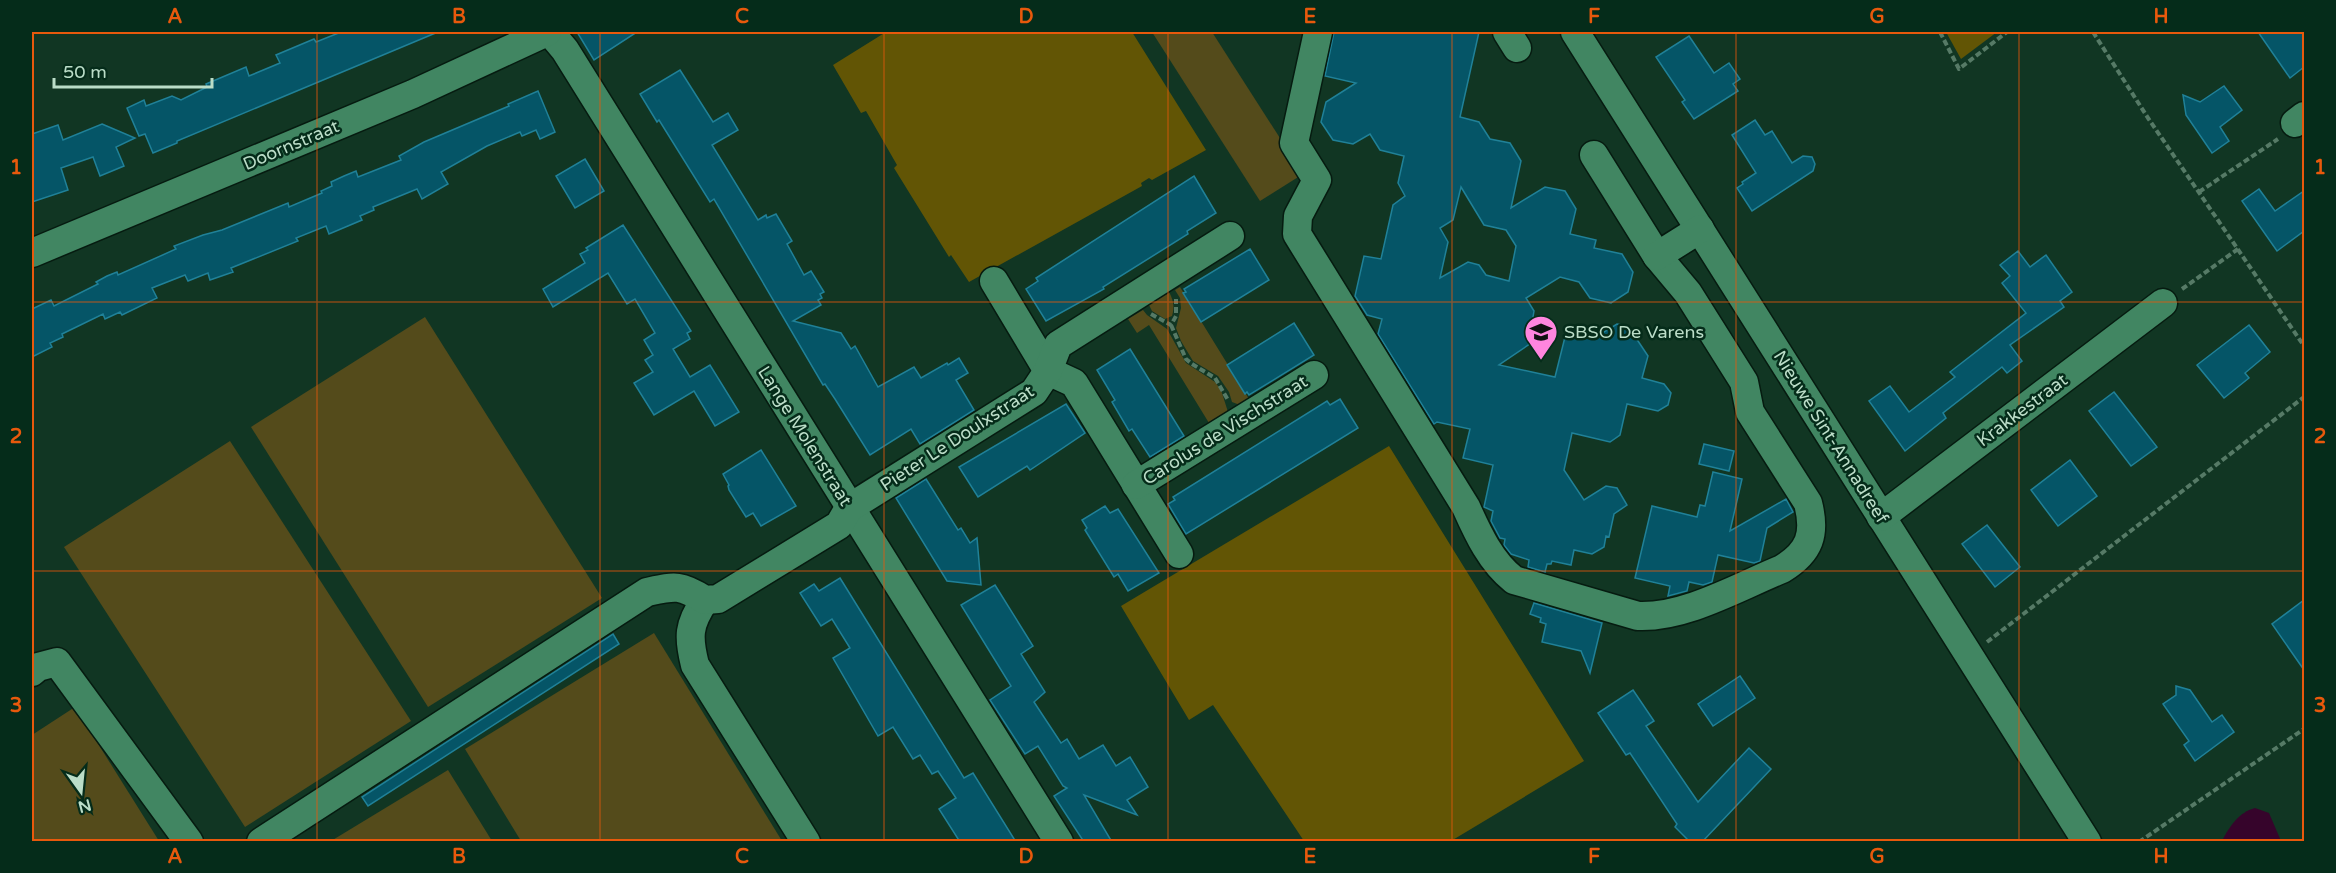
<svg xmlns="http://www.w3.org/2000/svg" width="2336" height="873" font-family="'Varela Round',sans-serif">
	<rect width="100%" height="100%" fill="#113623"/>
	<g fill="#544b1b">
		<path d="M1152,32H1212L1303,174L1260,201Z"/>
		<path d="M1180,287L1249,399L1240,405L1232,402L1229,392L1218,376L1193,361L1181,341L1176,328L1181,308L1180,298L1175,290Z"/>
		<path d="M1168,290C1173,299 1175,306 1172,316L1165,319L1152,311L1147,301Z"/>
		<path d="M1143,310L1147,315L1167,329L1186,363L1215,382L1221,390L1228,412L1209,423L1149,325L1137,333L1128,319Z"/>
		<path d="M425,317L602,598L428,707L251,427Z"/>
		<path d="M230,441L411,721L245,827L64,547Z"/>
		<path d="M654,633L782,841H521L465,749Z"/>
		<path d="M75,707L159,841L32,842V735Z"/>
		<path d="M448,770L492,841H331Z"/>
	</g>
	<g fill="#625505">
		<path d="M886,32H1132L1206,150L1152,180L1149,178L1141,183L1142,186L969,282L951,255L949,257L894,168L897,165L866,111L861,113L833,65Z"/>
		<path d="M1946,32H1997L1961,59Z"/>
		<path d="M1389,446L1584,761L1451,841H1304L1213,705L1189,720L1121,606Z"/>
	</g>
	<path fill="#36042b" d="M2255,808L2269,813L2281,841H2222C2229,827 2239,812 2255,808Z"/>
	<g fill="#055567" stroke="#208198" stroke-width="1.5" fill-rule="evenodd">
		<path d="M341,32H438L177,141V143L153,153L145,134L139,136L127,108L144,100L146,106L172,96L181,100L207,87L206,84L246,67L249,76L280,63L276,55L314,39L316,42Z"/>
		<path d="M577,32H637L594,60Z"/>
		<path d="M1334,32H1479L1460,117L1479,122L1490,139L1510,143L1521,161L1511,208L1545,187L1565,191L1576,209L1570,234L1596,240L1594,248L1622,254L1633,272L1628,292L1611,303L1590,298L1579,282L1560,277L1526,298L1534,311L1533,317L1543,335L1499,365L1555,377L1565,337L1574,331L1596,337L1617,324L1628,326L1648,356L1642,378L1664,384L1671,393L1668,405L1658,411L1627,404L1620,435L1610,442L1572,433L1564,470L1584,500L1606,486L1617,488L1627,505L1614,514L1609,537L1606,536L1604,547L1592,554L1574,550L1571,565L1552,561L1551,564H1547L1545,572L1528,567L1529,560L1511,554L1504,545L1505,539L1500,538L1491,521L1493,511L1484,507L1493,465L1463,458L1470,429L1437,422L1434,424L1378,334L1382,319L1367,315L1355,296L1364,256L1381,259L1393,205L1405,196L1398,183L1404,156L1380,150L1370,134L1353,144L1333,140L1321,122L1326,102L1356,83L1325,76ZM1461,187L1484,225L1506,230L1516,246L1509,281L1486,275L1479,265L1468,262L1440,278L1448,242L1440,228L1453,220Z"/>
		<path d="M2258,32H2304V67L2290,78Z"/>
		<path d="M1689,36L1714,73L1729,63L1740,79L1733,84L1738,91L1694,119L1682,102L1685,100L1656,57Z"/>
		<path d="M680,70L713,122L728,113L738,130L712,145L758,220L766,215L767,218L776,214L792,241L787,244L804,275L811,271L824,292L820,294L822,298L818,300L821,305L793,321L841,333L851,349L855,346L878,387L914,367L921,378L947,363L948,365L959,358L968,373L956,380L974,410L920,444L911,429L870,455L835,399L825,384L823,385L714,199L710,202L659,120L657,122L640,94Z"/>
		<path d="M2224,86L2242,110L2220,127L2229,141L2212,153L2186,115L2183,95L2200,102Z"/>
		<path d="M538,91L555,132L540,139L536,130L522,136L520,132L487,146L441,172L448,184L422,199L417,189L373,207L374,210L360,216L362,220L329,234L326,226L296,238L298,241L231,268L233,272L210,280L208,273L188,281L185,275L152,288L157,298L122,315L120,312L105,319L103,314L62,334L63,337L50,343L52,347L32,357V309L51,300L54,306L98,284L96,282L107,276L117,272L118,275L176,249L174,246L203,235L222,230L288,203L289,207L322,193L321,191L332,186L331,182L344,176L356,171L358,177L401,160L399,156L424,142L509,106L508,104Z"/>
		<path d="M1755,120L1765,135L1772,131L1792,163L1803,156L1812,157L1815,164L1813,171L1752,211L1737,188L1743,184L1742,182L1756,173L1732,135Z"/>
		<path d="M102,124L135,138L116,147L124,166L100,176L93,157L61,168L68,190L32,202V134L58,125L63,140Z"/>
		<path d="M585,159L604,191L575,208L556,176Z"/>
		<path d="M1194,176L1216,213L1187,231L1188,234L1103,287L1104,289L1046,321L1026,289L1038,281L1036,278Z"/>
		<path d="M2259,189L2275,211L2304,191V231L2277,251L2242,201Z"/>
		<path d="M623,225L691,331L687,333L690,339L673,349L690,377L710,365L739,412L715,426L694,391L654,415L634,383L653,372L645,360L653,355L644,340L655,333L635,299L627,304L608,273L553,307L543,289L585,263L580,254L588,250L586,248Z"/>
		<path d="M1250,249L1269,280L1201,322L1183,293L1186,292L1184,289Z"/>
		<path d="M2018,251L2030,267L2046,255L2072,292L2060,301L2064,307L2010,345L2022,361L2007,373L2002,367L1943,413L1946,418L1905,451L1869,401L1890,386L1909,412L1955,377L1950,372L2026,313L2002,283L2010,276L2000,265Z"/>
		<path d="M1294,323L1314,355L1249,395L1247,392L1245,394L1227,365Z"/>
		<path d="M2249,325L2270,352L2245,373L2249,378L2224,398L2197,365Z"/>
		<path d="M1130,349L1184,436L1150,457L1132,429L1129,431L1112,402L1115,400L1097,370Z"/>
		<path d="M2114,392L2157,447L2131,466L2089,411Z"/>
		<path d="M1340,399L1358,428L1186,534L1168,504L1175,500L1173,497L1327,401L1330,405Z"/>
		<path d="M1066,404L1085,433L1030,470L1027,466L978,497L959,467Z"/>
		<path d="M1704,444L1734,451L1729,471L1699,464Z"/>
		<path d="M761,450L796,506L761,526L753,513L746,517L729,490L728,486L729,485L723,474Z"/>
		<path d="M2070,460L2097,496L2058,526L2031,490Z"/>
		<path d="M1713,472L1742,479L1730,531L1786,499L1793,512L1767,528L1760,561L1754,563L1718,555L1712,582L1703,585L1689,582L1687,591L1668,596L1670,586L1635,578L1652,506L1697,517L1700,505L1705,506Z"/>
		<path d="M926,479L958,530L961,528L970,543L977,538L981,585L947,581L896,498Z"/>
		<path d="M1105,506L1110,513L1118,509L1159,573L1128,591L1118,574L1114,577L1085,530L1087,528L1082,520Z"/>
		<path d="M1987,525L2020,567L1995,587L1962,544Z"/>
		<path d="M840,578L964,778L973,773L1016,842H960L939,809L956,798L938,771L932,774L920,755L913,759L893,727L878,736L833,658L850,648L832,619L821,626L800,593L814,584L819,591Z"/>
		<path d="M995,585L1033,646L1021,654L1045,692L1034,702L1061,743L1067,739L1079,759L1103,745L1116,766L1130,757L1148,787L1127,800L1137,815L1084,795L1112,842H1084L1054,796L1067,788L1063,786L1038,746L1025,754L990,700L1011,686L961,605Z"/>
		<path d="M2304,600V670L2272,624Z"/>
		<path d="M1534,603L1602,623L1590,673L1581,651L1542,642L1546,624L1540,622L1541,618L1530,614Z"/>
		<path d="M613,634L619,644L368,806L362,797Z"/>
		<path d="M1740,676L1755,698L1713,726L1698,704Z"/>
		<path d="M2176,686L2190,690L2212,722L2222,715L2234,732L2195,761L2184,745L2189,741L2163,704L2176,695Z"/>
		<path d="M1633,690L1654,721L1646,726L1698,802L1749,748L1771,769L1702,842H1690L1675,827L1677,824L1630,753L1626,755L1598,713Z"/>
	</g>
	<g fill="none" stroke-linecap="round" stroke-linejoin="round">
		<g stroke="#061b10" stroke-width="31">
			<g id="minor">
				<path d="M550,32L565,50L1059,842"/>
				<path d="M1318,32L1294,143L1317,180L1298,216L1297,234L1466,507C1478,534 1491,562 1514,580L1638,616C1685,618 1738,587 1782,569C1810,552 1816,534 1808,503L1750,412L1744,382L1688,293L1657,256L1594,155"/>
				<path d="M1507,32L1517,48"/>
				<path d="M1575,32L2087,842"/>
				<path d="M2295,123L2304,116"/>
				<path d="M32,253L413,94L547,32"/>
				<path d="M1657,256L1700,229"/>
				<path d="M994,281L1048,371L1074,383L1179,554"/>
				<path d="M1136,485L1314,375"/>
				<path d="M1881,517L2163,303"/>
				<path d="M705,600C688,625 688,637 695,665L806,842"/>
				<path d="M32,672L38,667L57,662L189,842"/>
				<path d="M261,842L647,592C675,586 680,584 705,600L718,599L839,525L849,508L1034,392L1048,371L1058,345L1230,236"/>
			</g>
		</g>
		<g stroke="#567a66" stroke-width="4" stroke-dasharray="6 3" stroke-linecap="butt">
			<path d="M1940,32L1959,69L2007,32"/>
			<path d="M2093,32L2148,118L2304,346"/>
			<path d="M2199,192L2278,139"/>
			<path d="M2182,289L2238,249"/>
			<path d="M1151,314L1171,325L1176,316V299"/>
			<path d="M1171,325L1186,359L1192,364L1215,378L1228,400"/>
			<path d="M1987,642L2304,397"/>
			<path d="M2139,842L2304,729"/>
		</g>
		<use href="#minor" stroke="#418662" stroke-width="28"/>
	</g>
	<path fill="none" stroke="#e8590c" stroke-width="1.5" stroke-opacity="0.55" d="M317,32V842M600,32V842M884,32V842M1168,32V842M1452,32V842M1736,32V842M2019,32V842M32,302H2304M32,571H2304"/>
	<defs>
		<g id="school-pin" transform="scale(1.725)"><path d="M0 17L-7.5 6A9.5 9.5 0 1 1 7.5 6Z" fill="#ff85de" stroke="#052c1a"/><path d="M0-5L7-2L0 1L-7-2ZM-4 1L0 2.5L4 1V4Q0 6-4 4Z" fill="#111"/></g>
	</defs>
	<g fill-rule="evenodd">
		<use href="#school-pin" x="1541" y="332"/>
	</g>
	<g text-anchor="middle" stroke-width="5" stroke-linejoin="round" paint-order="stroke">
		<g font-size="18" fill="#bbddc8" stroke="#052c1a">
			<text transform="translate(291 145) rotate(-23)" y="6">Doornstraat</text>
			<text transform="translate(2022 410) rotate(-37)" y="6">Krakkestraat</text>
			<text transform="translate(1225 430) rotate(-32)" y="6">Carolus de Vischstraat</text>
			<text transform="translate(805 436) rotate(58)" y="6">Lange Molenstraat</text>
			<text transform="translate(1831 437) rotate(58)" y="6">Nieuwe Sint-Annadreef</text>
			<text transform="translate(957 438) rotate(-33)" y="6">Pieter Le Doulxstraat</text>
		</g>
		<g font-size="18" fill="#bbddc8" stroke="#052c1a" text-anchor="start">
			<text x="1564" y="338">SBSO De Varens</text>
		</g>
	</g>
	<rect width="2336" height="873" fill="none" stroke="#052c1a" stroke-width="66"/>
	<g transform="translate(81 792) rotate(165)" stroke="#052c1a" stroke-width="4.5" paint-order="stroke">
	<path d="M0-4.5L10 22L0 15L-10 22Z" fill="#bbddc8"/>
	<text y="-9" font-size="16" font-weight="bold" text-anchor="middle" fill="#bbddc8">N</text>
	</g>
	<path d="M54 78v9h158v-9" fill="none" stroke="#bbddc8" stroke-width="3"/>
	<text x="63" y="78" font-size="18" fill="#bbddc8" stroke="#052c1a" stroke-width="4.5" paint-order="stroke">50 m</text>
	<rect x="33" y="33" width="2270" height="807" fill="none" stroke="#e8590c" stroke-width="2"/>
	<g font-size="20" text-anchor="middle" font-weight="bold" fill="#e8590c">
		<text x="175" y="23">A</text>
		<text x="459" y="23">B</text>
		<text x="742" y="23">C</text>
		<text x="1026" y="23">D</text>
		<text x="1310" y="23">E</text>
		<text x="1594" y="23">F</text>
		<text x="1877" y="23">G</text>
		<text x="2161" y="23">H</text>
		<text x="16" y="174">1</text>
		<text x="2320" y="174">1</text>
		<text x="16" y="443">2</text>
		<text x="2320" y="443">2</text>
		<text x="16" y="712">3</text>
		<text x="2320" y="712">3</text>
		<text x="175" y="863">A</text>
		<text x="459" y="863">B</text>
		<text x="742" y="863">C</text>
		<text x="1026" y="863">D</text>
		<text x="1310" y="863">E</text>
		<text x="1594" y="863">F</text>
		<text x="1877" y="863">G</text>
		<text x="2161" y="863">H</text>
	</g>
</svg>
